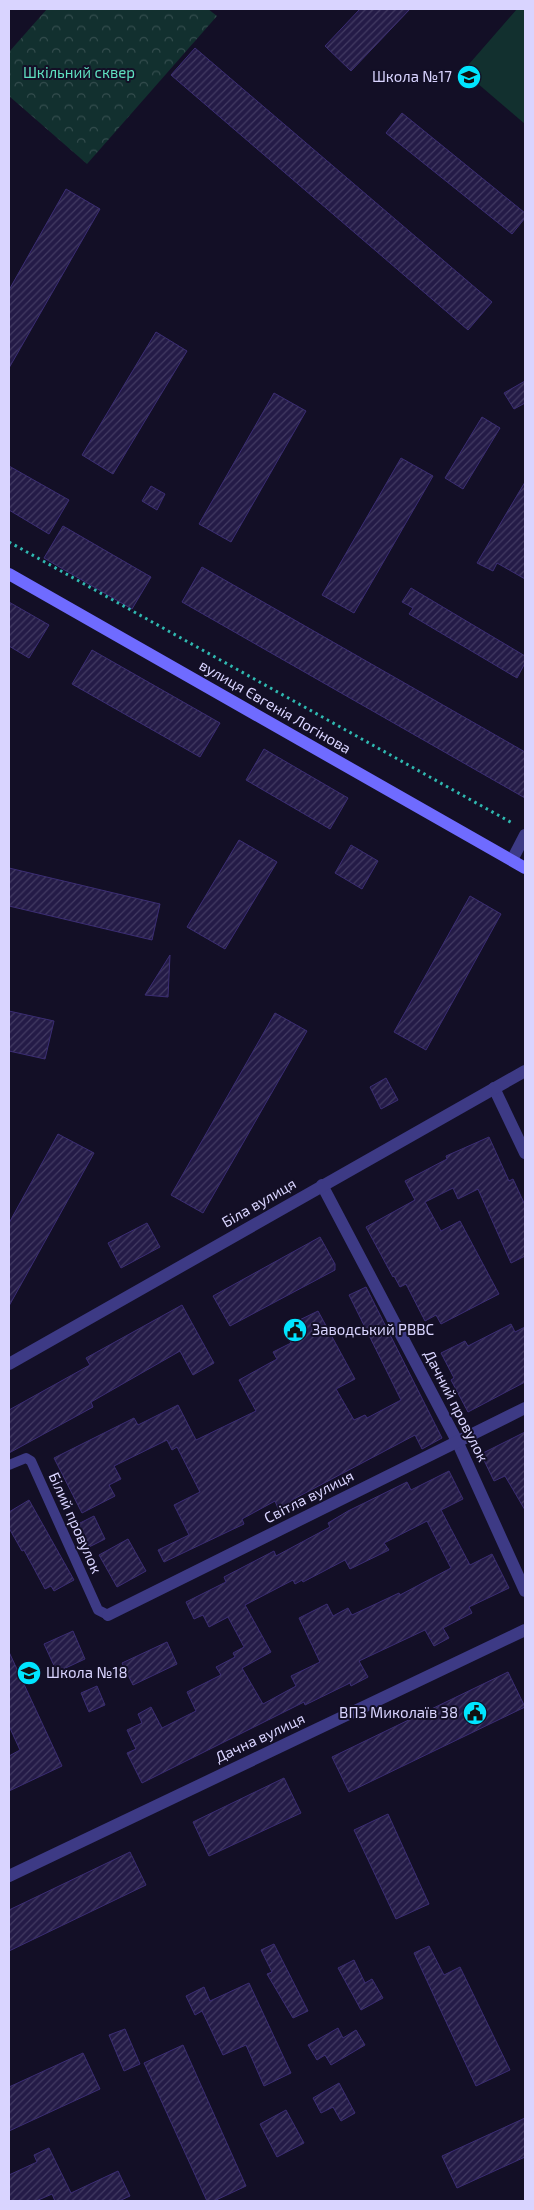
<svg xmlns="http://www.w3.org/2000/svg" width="534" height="2210" font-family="'Exo 2',sans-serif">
	<defs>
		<pattern id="park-crowns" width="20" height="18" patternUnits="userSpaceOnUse" patternTransform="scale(1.25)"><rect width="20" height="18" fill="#12302f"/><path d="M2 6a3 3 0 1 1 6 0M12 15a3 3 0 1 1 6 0" fill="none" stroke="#344d4e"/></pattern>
		<pattern id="building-hatch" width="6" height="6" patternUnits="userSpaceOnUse" patternTransform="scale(1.25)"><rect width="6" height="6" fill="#241b47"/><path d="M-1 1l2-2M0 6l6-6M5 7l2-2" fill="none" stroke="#433b63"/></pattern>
	</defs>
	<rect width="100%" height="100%" fill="#130f26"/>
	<path fill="url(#park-crowns)" d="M47,9H208L217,16L87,164L9,96V52Z"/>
	<path fill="#12302f" d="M517,9H525V124L463,71Z"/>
	<g fill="url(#building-hatch)" stroke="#3b2d73" fill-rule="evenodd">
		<path d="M360,9H410L351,71L325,46Z"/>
		<path d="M195,48L492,302L468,330L171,75Z"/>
		<path d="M402,113L525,213V218L512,234L386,133Z"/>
		<path d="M66,189L100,209L9,368V290Z"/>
		<path d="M156,332L187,351L113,474L82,455Z"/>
		<path d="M525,381V403L514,409L504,393Z"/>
		<path d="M274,393L306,411L231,542L199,524Z"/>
		<path d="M482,417L500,428L463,489L445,478Z"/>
		<path d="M401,458L433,476L354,613L322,595Z"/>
		<path d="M9,466L69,500L49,534L9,510Z"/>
		<path d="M525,482V579L497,563L493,571L477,563Z"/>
		<path d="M151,486L165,494L157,510L142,501Z"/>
		<path d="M63,526L151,577L132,609L44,558Z"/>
		<path d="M202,567L525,752V798L182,602Z"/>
		<path d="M411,588L525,656V663L517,678L409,614L413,608L402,602Z"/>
		<path d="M9,602L49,625L29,658L9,646Z"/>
		<path d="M92,650L220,723L200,757L72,684Z"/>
		<path d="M264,749L348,798L330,829L246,780Z"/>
		<path d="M239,840L277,862L225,949L187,927Z"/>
		<path d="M351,845L378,861L362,889L335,873Z"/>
		<path d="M9,868L160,904L152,940L9,906Z"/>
		<path d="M470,896L501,914L426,1050L394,1032Z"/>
		<path d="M170,955L168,997L145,995Z"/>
		<path d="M9,1011L54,1021L45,1059L9,1051Z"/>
		<path d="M275,1013L307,1031L203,1213L171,1195Z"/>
		<path d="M386,1078L398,1100L381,1109L370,1087Z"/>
		<path d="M58,1134L94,1153L9,1306V1223Z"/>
		<path d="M489,1137L509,1181L513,1179L525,1205V1256L511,1263L478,1189L458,1199L453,1188L425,1202L441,1231L460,1221L499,1294L441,1324L436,1315L425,1321L406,1284L400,1287L394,1276L393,1277L366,1227L415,1200L405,1181L447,1159L446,1156Z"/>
		<path d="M147,1223L160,1247L121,1268L108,1243Z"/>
		<path d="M320,1237L335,1264V1270L230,1326L213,1296Z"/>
		<path d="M366,1287L442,1438L422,1449L415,1435L292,1500L295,1505L280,1513L275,1501L242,1519L244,1524L164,1562L158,1550L189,1535L174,1505L200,1492L177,1447L172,1450L167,1440L114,1466L121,1479L109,1485L115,1496L82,1513L54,1458L134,1418L138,1425L178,1405L196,1440L256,1411L239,1380L277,1359L273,1352L291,1343L283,1328L318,1311L355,1379L336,1389L354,1420L365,1415L367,1418L401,1400L349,1295Z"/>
		<path d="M182,1305L214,1363L193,1375L180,1351L91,1402L93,1407L9,1453V1410L90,1365L86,1358Z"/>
		<path d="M511,1324L515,1332L525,1327V1382L468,1412L451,1380L454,1378L441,1353L465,1341L468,1346Z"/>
		<path d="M525,1432V1510L505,1476L494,1481L481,1454Z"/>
		<path d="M449,1471L463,1499L441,1510L470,1565L492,1554L509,1588L469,1607L472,1613L443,1628L449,1638L434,1646L425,1630L359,1661L368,1677L351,1686L350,1683L305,1705L304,1702L142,1783L127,1753L136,1749L127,1730L142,1723L138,1714L151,1707L162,1728L196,1711L187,1692L221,1675L216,1667L235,1657L233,1653L244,1647L228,1617L209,1627L203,1615L194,1619L186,1602L226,1582L224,1577L274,1551L276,1556L330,1527L328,1523L348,1511L407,1482L411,1490ZM427,1521L451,1568L400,1595L399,1593L352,1615L348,1608L333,1616L327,1604L299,1618L320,1662L291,1676L296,1686L263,1704L242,1668L271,1652L245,1605L293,1580L295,1584L302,1580L303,1582L345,1560L350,1569L389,1550L384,1543Z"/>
		<path d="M29,1500L74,1580L54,1591L51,1586L45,1589L24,1550L22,1551L9,1528V1512Z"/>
		<path d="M94,1516L105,1539L89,1547L78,1524Z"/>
		<path d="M128,1539L146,1571L117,1587L99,1555Z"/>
		<path d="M73,1631L85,1659L57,1672L44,1644Z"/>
		<path d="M167,1642L177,1664L133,1685L122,1663Z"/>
		<path d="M9,1652L62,1766L9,1791V1756L20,1750L9,1726Z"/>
		<path d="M508,1672L525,1707L349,1792L332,1757Z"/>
		<path d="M97,1686L105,1705L89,1712L81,1693Z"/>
		<path d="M284,1778L301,1813L209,1856L193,1822Z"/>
		<path d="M388,1814L429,1904L396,1919L354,1830Z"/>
		<path d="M130,1852L146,1885L9,1951V1910Z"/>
		<path d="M274,1944L308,2011L293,2018L267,1974L272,1972L261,1950Z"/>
		<path d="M429,1946L444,1975L460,1967L510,2070L476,2086L414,1953Z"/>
		<path d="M354,1960L365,1983L372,1979L383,1998L361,2010L338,1968Z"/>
		<path d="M249,1983L291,2073L264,2086L246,2045L223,2055L202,2011L195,2015L186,1996L204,1987L210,2001Z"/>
		<path d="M338,2028L343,2038L356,2030L365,2045L331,2065L325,2055L317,2060L308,2045Z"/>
		<path d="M125,2029L140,2064L124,2071L109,2035Z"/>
		<path d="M183,2045L246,2186L214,2201H207L144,2063Z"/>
		<path d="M83,2053L100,2089L9,2131V2087Z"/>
		<path d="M339,2083L355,2113L341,2121L333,2107L321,2113L313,2098Z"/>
		<path d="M286,2110L304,2143L277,2157L260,2124Z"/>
		<path d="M525,2118V2157L457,2188L442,2156Z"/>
		<path d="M49,2148L71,2193L118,2171L130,2196L119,2201H54H55L52,2194L36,2201H9V2175L37,2162L34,2155Z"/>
	</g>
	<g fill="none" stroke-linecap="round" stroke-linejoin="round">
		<path stroke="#2fb8b0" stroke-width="3" stroke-dasharray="2.5 4" stroke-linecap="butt" d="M9,542L514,824"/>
		<path stroke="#3d3a85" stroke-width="10" d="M9,1465L26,1458L31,1461L98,1610L108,1615"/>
		<g stroke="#3d3a85" stroke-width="12">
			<path d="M512,860L525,835"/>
			<path d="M494,1088L525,1153"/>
			<path d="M322,1185L457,1441L525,1591"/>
			<path d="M9,1364L525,1071"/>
			<path d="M108,1615L525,1408"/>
			<path d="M9,1876L525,1630"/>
		</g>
		<path stroke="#6f6bff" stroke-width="12" d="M9,574L525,868"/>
	</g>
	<defs>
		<g id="school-disc" transform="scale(1.25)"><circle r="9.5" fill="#00e5ff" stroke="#130f26"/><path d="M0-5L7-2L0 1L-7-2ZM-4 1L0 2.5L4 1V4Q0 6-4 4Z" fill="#111"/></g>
		<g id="civic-disc" transform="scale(1.25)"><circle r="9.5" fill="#00e5ff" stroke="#130f26"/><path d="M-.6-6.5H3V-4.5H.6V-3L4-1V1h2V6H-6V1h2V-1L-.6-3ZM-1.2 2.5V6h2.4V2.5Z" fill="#111"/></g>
	</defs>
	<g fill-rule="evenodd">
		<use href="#school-disc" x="469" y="77"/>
		<use href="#civic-disc" x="295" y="1330"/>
		<use href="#school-disc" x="29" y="1673"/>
		<use href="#civic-disc" x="475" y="1713"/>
	</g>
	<g text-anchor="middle" stroke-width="4" stroke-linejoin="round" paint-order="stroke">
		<g font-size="15" fill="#5fe0c0" stroke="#130f26">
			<text x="79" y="78">Шкільний сквер</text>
		</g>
		<g font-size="15" fill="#d9d4ff" stroke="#130f26" text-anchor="end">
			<text x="452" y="82">Школа №17</text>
			<text x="312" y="1335" text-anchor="start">Заводський РВВС</text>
			<text x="46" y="1678" text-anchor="start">Школа №18</text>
			<text x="458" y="1718">ВПЗ Миколаїв 38</text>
		</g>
		<g font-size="15" fill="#d9d4ff" stroke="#130f26">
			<text transform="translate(275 707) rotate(30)" y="5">вулиця Євгенія Логінова</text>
			<text transform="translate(259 1203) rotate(-30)" y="5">Біла вулиця</text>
			<text transform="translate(456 1406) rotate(63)" y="5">Дачний провулок</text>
			<text transform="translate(309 1497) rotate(-27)" y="5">Світла вулиця</text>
			<text transform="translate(75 1523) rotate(66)" y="5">Білий провулок</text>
			<text transform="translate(260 1738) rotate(-25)" y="5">Дачна вулиця</text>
		</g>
	</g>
	<rect width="534" height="2210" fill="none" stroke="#d9d4ff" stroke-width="20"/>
</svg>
